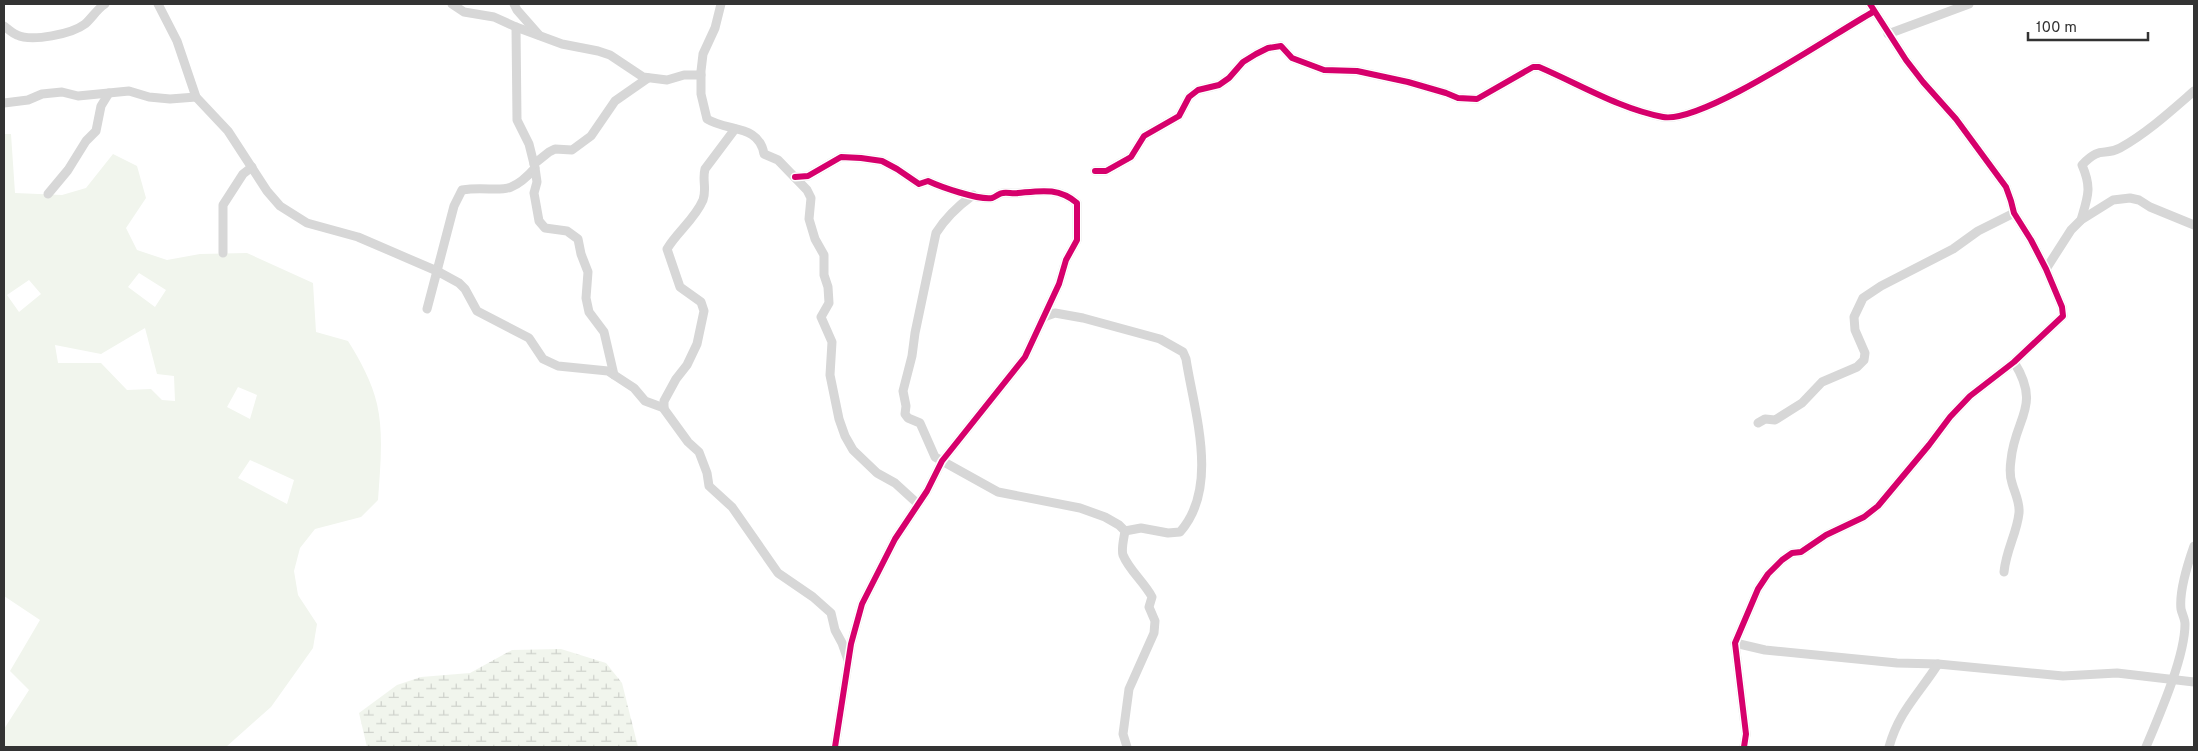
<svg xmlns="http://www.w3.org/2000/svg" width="2198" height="751" font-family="Overpass,sans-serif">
	<defs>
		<pattern id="wetland-marsh" width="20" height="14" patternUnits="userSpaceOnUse" patternTransform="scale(1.25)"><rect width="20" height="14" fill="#f1f5ed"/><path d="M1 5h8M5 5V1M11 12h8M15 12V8" fill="none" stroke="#cfd2cc"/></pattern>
	</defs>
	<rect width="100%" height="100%" fill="#fff"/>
	<path fill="#f1f5ed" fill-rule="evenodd" d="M4,134H11L15,193L62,195L86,188L113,154L137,166L146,198L126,228L137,250L167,260L200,254L247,253L313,283L316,332L348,341C360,360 372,382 377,404C384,434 380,470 378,500L361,517L315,529L300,548L294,571L298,595L317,624L313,648L271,707L226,747H4V729L29,690L10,671L40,620L4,596ZM139,273L166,290L155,307L128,287ZM29,280L41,294L19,312L7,295ZM145,328L157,374L174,376L175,401L162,400L151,389L127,390L101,363H58L55,345L101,354ZM238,387L257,395L250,419L227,407ZM250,460L294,480L287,504L238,478Z"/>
	<path fill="url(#wetland-marsh)" d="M561,649L606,663L622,683L638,747H367L359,713L397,685L421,677L470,673L512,650Z"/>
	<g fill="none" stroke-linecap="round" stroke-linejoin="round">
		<g stroke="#d7d7d7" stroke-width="9">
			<path d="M158,4L177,41L196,97L228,131L267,191L280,206L307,223L358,237L437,271L454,206L462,190C497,184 506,201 535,168"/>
			<path d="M452,4L464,12L494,17L516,27L562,44L598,51L610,55L643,77L667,80L684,75H701"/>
			<path d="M514,4L517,10L539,35"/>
			<path d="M721,4L715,28L703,54L701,71V94L707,119C728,132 759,124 764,154L778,160L807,190L811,198L809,219L815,239L824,255V275L828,287L829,303L821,317L832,342L830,375L839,419L845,436L853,450L877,473L895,483L918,504"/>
			<path d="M4,26C8,29 12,33 17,35C32,42 72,34 85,24C92,18 97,9 105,4"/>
			<path d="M516,27L517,120L529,144L535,168L537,182L534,193L539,221L545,228L567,231L578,239L581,254L588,272L586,298L589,312L604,332L614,375"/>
			<path d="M1888,34L1969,4"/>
			<path d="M4,103L28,100L42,94L62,92L78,96L129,91L149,97L170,99L196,97"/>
			<path d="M735,129L705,169C702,180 707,189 703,200C695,219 677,232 667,249L680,287L701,302L704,311L697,344L687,365L676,379L664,401V409L688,442L699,452L707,473L709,486L732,507L778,573L813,597L831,613L835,630L842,643L848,660"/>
			<path d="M534,164L549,152L555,149L572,150L591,136L615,101L648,78"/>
			<path d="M1095,171H1106L1131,157L1144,136L1179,116L1189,97L1198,90L1219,85L1229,78L1243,62L1256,54L1268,48L1281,46L1292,58L1324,70L1357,71L1408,82L1446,93L1458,98L1477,99L1533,67H1539C1579,84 1620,109 1663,117C1703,124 1833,34 1873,12"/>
			<path d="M795,177L808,176L841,157L861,158L882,161L897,169L919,184L928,181C941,187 978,200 992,198C996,197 999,193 1003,193C1007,192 1013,194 1018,193C1040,191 1058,187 1077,203V240L1066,260L1059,284L1025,357L942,461L927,491L895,539L862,604L851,644L835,747"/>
			<path d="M48,194L68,170L86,141L96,131L101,106L109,93"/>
			<path d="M973,195C958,206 946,217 936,233L915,333L912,356L903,391L906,406L905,414L908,418L920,423L935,457L998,492L1080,508L1105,517L1119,525L1125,531C1124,538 1121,549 1123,555C1129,570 1144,582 1152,597L1149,607L1155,621L1154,633L1129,689L1123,734L1127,747"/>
			<path d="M2081,220C2088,196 2092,188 2082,165C2101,145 2103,157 2120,148C2147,133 2171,111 2194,91"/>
			<path d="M223,253V205L243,174L252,167"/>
			<path d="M2046,269L2071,230L2081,220L2113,200L2130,198L2139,200L2150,207L2194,225"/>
			<path d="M427,309L437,271L459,283L465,289L477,311L529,338L543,359L558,366L608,371L634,388L645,401L664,408"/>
			<path d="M1044,317L1055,313L1083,318L1160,339L1183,352L1186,359C1194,411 1220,487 1180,532L1168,533L1141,528L1125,531"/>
			<path d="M1758,423L1765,419L1775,420L1802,403L1822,382L1857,367L1864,360L1865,353L1855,330L1854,317L1863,298L1881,286L1953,249L1978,231L2014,213"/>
			<path d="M2004,572C2006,550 2017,533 2019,513C2020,502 2015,494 2012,483C2010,477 2010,467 2011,460C2015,417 2042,407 2014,362"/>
			<path d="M1735,643L1765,650L1897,663L1938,664L2063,676L2117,673L2194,682"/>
			<path d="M1744,747L1746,734L1735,643L1758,589L1768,574L1782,560L1792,553L1801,552L1826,535L1864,517L1878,506L1929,445L1950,417L1970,396L2014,362L2063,316L2062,307L2046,269L2031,240L2014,213L2011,201L2006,187L1956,119L1923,82L1906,60L1870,4"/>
			<path d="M1889,747C1899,711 1919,694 1938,664"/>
			<path d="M2146,747C2159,716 2185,657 2185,624C2185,619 2182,614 2181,609C2179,591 2188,563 2194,546"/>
		</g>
		<g stroke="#fff" stroke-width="9">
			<g id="cycleway">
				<path d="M1095,171H1106L1131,157L1144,136L1179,116L1189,97L1198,90L1219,85L1229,78L1243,62L1256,54L1268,48L1281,46L1292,58L1324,70L1357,71L1408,82L1446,93L1458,98L1477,99L1533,67H1539C1579,84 1620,109 1663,117C1703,124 1833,34 1873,12"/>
				<path d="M795,177L808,176L841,157L861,158L882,161L897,169L919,184L928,181C941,187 978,200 992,198C996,197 999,193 1003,193C1007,192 1013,194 1018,193C1040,191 1058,187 1077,203V240L1066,260L1059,284L1025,357L942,461L927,491L895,539L862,604L851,644L835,747"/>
				<path d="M1744,747L1746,734L1735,643L1758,589L1768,574L1782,560L1792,553L1801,552L1826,535L1864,517L1878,506L1929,445L1950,417L1970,396L2014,362L2063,316L2062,307L2046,269L2031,240L2014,213L2011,201L2006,187L1956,119L1923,82L1906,60L1870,4"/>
			</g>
		</g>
		<use href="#cycleway" stroke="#d6006c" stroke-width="6"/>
	</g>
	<rect width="2198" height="751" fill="none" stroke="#333333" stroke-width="10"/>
	<path d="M2028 32v8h120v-8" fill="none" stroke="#333333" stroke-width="2.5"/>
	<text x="2036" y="32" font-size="15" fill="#333333" stroke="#ffffff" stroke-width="4" paint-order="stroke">100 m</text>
</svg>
